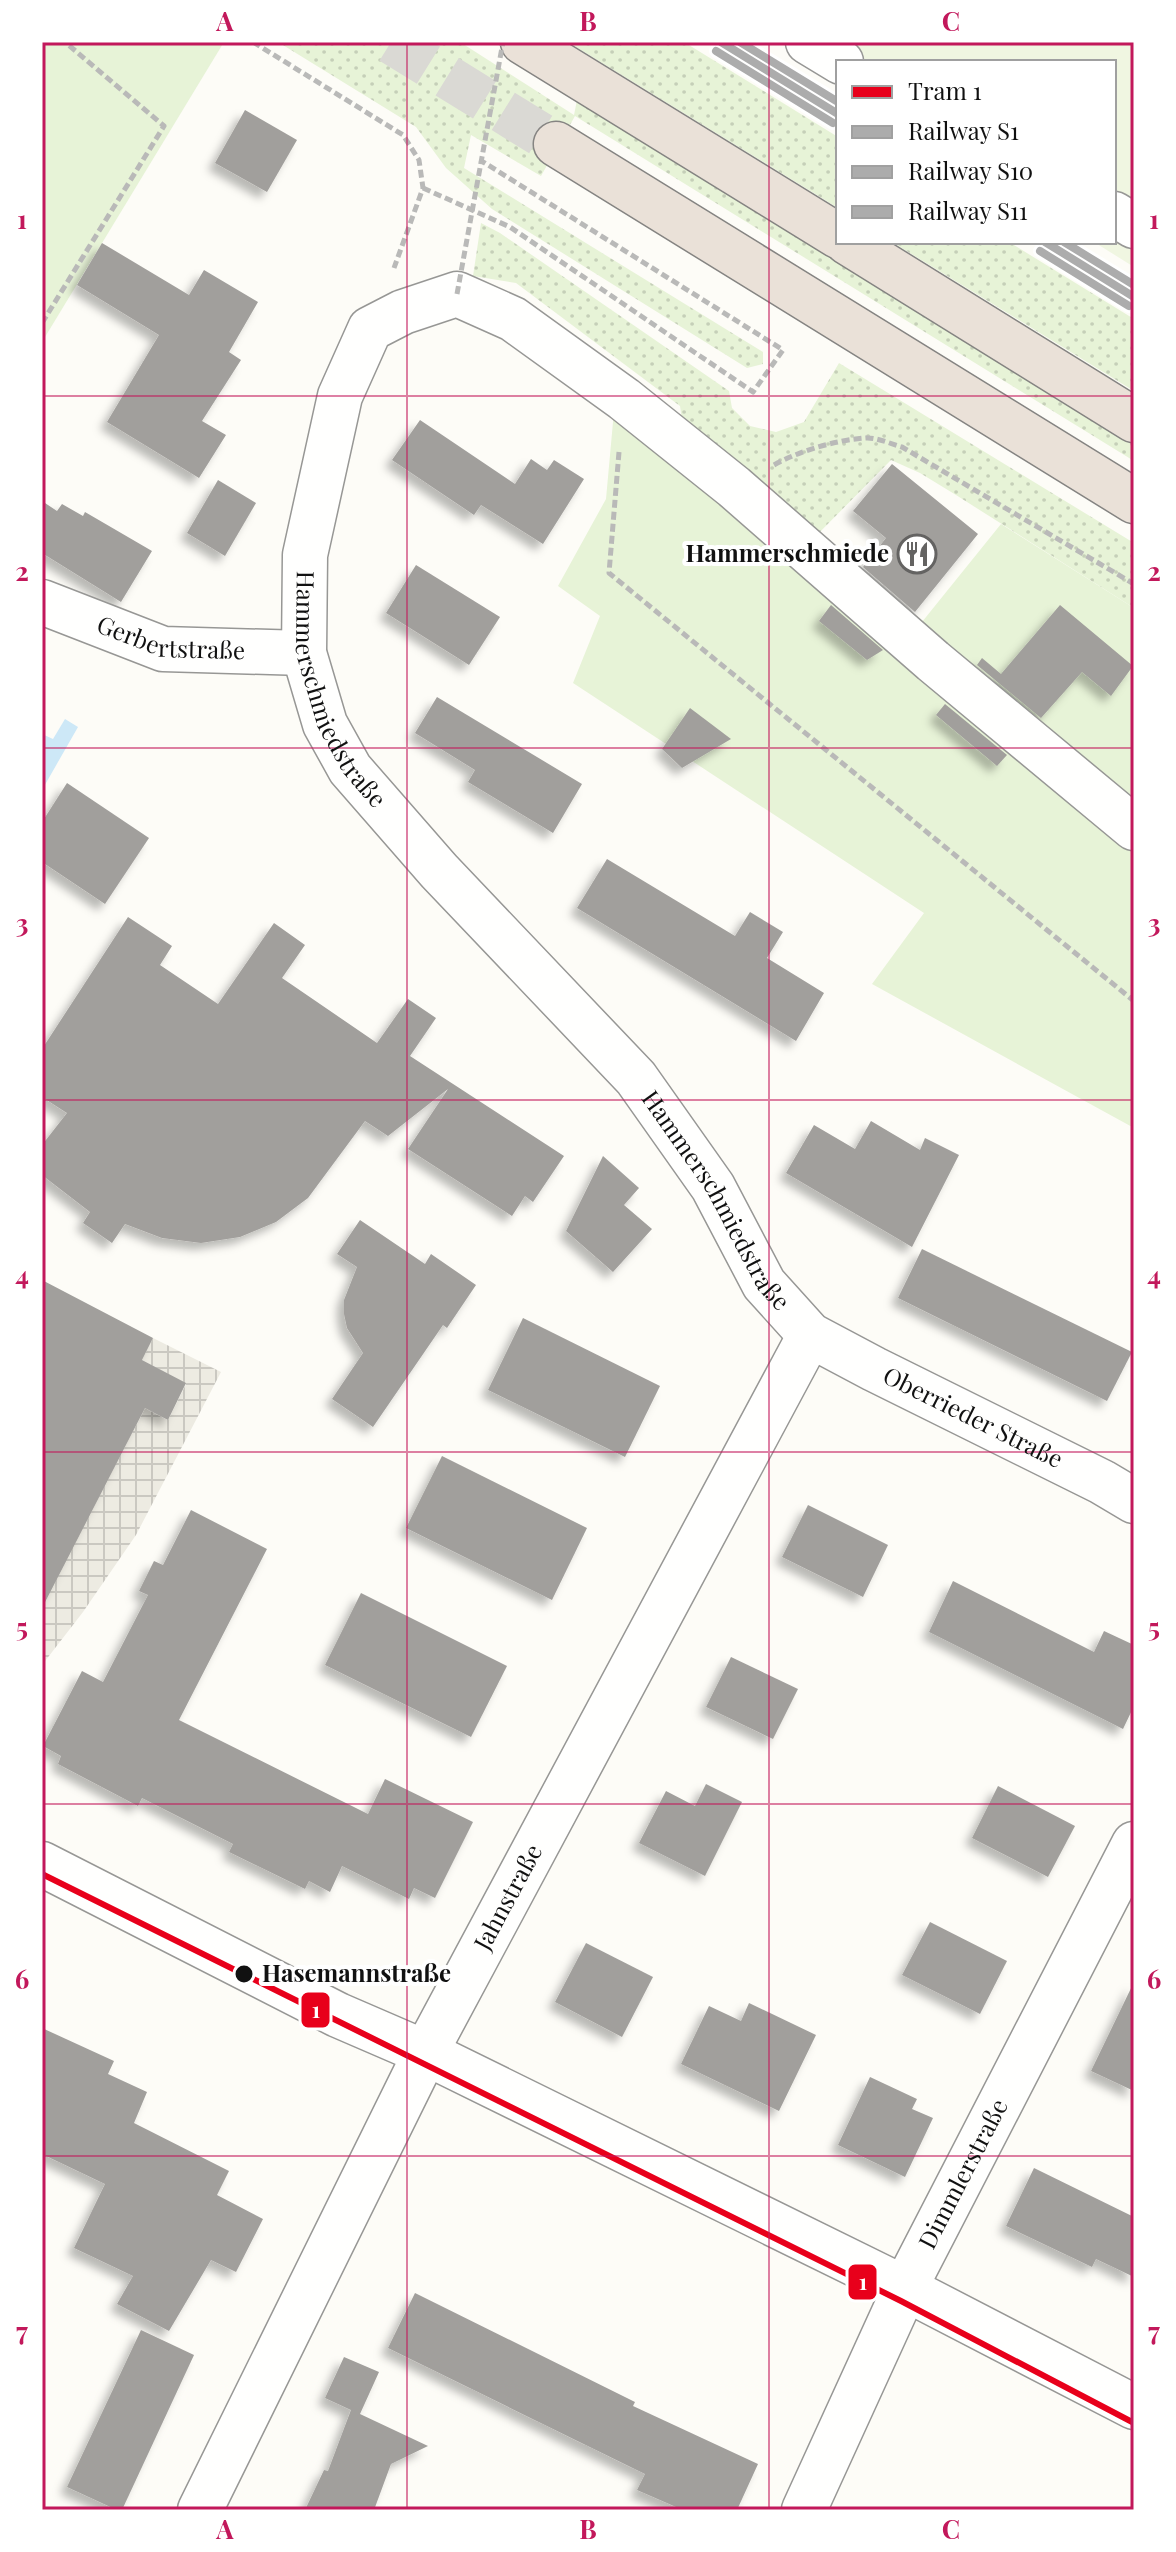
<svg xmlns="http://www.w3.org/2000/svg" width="1176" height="2552" font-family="'Playfair Display',serif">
	<defs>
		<pattern id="grass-dots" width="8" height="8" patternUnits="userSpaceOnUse" patternTransform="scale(2)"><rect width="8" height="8" fill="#e7f3d7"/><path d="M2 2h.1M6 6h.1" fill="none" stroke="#c5cfb8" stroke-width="1.8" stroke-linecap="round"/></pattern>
		<pattern id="plaza-grid" width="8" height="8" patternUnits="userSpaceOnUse" patternTransform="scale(2)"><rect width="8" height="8" fill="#edebe2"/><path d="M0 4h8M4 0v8" fill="none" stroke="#cac8c1"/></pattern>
		<filter id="shadow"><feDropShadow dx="-7" dy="7" stdDeviation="4" flood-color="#0004"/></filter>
	</defs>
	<rect width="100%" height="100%" fill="#fdfcf7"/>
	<g fill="url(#grass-dots)">
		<path d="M278,42H460L574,115L577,100L1134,444V461L575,116L541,176L471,135L464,168L763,352V364L747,368L492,209L446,168L416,127Z"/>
		<path d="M568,42H684L838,137V208Z"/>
		<path d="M481,223L500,233L729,391L732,408L750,426L776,432L804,422L839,363L1134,543V608L956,495L920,473L891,460L809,543L684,433L680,406L516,283L473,276Z"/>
		<path d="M892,242H1009L1134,319V391Z"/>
	</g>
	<g fill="#e7f3d7">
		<path d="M42,42H224L42,342Z"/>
		<path d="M614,411L901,648L1001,524L1134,608V1128L872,984L924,913L573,683L600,616L558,586L606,499Z"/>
	</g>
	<path fill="#f0f6e1" d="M780,42H1134V267L1094,242H1114V62H838V79Z"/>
	<path fill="url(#plaza-grid)" d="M153,1338L221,1372L136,1535L83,1612L42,1665V1606L145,1408L168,1420L186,1384L142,1360Z"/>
	<path fill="#cde8f7" d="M65,719L78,727L42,790V734L53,739Z"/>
	<g fill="#a19f9c" filter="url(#shadow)">
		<path d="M245,110L297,140L267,192L215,163Z"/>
		<path d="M102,243L189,295L204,270L258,302L229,352L241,360L202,421L226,435L199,478L107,422L159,335L77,285Z"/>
		<path d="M420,420L515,484L531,459L547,470L554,460L584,479L543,544L481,505L474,515L392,460Z"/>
		<path d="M892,464L978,534L915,612L863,567L886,538L853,511Z"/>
		<path d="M218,480L256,503L225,556L187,533Z"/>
		<path d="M42,501L57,511L62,504L83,516L85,512L152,551L121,602L42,553Z"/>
		<path d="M416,565L500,617L469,665L386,613Z"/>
		<path d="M831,605L883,650L867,660L819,621Z"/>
		<path d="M1060,605L1133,666L1111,696L1082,672L1041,718L977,665L982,658L1001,674Z"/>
		<path d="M437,697L582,784L553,833L468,782L475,770L415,733Z"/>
		<path d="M945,704L1007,755L997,766L936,715Z"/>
		<path d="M690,708L731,739L682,768L662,749Z"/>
		<path d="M67,783L149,838L105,904L42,862V822Z"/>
		<path d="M607,859L735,936L750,912L783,932L767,958L824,993L796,1041L577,908Z"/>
		<path d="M128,917L172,946L160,965L218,1004L274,923L305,945L282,978L377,1043L408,999L436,1018L410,1056L564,1156L533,1202L525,1196L512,1216L408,1149L448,1089L388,1136L365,1121L308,1198L276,1222L240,1237L201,1243L162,1238L125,1224L112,1243L83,1223L90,1212L42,1175V1145L67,1113L42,1097V1049Z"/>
		<path d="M871,1121L920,1150L925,1138L959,1155L912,1247L786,1173L814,1125L855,1149Z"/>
		<path d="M603,1156L639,1188L624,1205L652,1229L613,1272L566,1231Z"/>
		<path d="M360,1220L425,1264L431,1254L476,1285L447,1328L443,1325L373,1427L332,1399L363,1353L347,1328L344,1314V1300L357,1267L337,1254Z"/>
		<path d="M922,1249L1132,1352L1107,1401L898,1298Z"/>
		<path d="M42,1280L153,1338L142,1360L186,1383L168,1420L145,1408L42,1608Z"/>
		<path d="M523,1318L660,1386L625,1457L488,1390Z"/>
		<path d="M442,1456L587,1528L552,1600L406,1528Z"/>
		<path d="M808,1505L888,1545L863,1597L782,1557Z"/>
		<path d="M191,1510L267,1549L179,1720L368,1814L385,1779L473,1822L435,1898L414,1888L409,1899L342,1866L330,1892L309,1881L305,1889L229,1852L233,1844L142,1798L138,1806L58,1764L61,1756L43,1746L82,1671L103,1682L148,1595L139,1591L154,1561L163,1565Z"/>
		<path d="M953,1581L1094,1652L1104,1631L1134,1645V1706L1123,1729L929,1632Z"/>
		<path d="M361,1593L507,1666L471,1737L325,1665Z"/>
		<path d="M731,1657L798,1689L773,1739L706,1707Z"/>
		<path d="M706,1784L742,1802L705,1876L639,1843L666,1791L695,1806Z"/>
		<path d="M998,1786L1075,1826L1048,1877L972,1838Z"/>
		<path d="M930,1922L1007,1961L980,2014L902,1975Z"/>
		<path d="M586,1943L653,1977L622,2037L555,2002Z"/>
		<path d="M1134,1982V2091L1091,2071Z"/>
		<path d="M749,2003L816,2035L779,2111L681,2064L709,2006L741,2021Z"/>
		<path d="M42,2028L114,2061L108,2074L147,2092L134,2123L229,2171L217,2195L263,2219L236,2272L211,2260L169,2331L117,2304L133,2276L74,2248L105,2184L42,2154Z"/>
		<path d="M870,2077L917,2099L912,2109L933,2118L905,2177L838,2145Z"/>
		<path d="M1034,2168L1134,2217V2277L1096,2259L1092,2267L1006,2226Z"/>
		<path d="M415,2293L635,2402L633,2406L758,2464L737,2510H683L637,2490L645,2474L388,2348Z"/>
		<path d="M141,2330L194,2355L122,2510H117L67,2487Z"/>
		<path d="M344,2357L379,2372L360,2414L428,2446L391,2464L374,2510H305L324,2470L328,2471L351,2410L325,2398Z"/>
	</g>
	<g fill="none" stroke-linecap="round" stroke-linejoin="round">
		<path stroke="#dad9d4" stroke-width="44" stroke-dasharray="44 22" stroke-linecap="butt" d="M391,42L556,144"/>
		<g stroke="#979795" stroke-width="47">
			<g id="minor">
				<path d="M808,42L841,62"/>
				<path d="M1114,214L1134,226"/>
				<path id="s1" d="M42,602L163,649L304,653"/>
				<path id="s2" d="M1134,828L933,661L734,487L624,399L513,319L457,294L403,312L370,329L340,396L305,555L304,653L325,724L350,769L439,871L636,1078L713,1187L764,1284L810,1335L874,1369L1102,1482L1134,1501"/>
				<path d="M42,1864L338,2015L426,2053L906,2289L1134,2407"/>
				<path id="s3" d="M200,2510L429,2046L810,1335"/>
				<path id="s4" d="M804,2510L909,2280L1134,1844"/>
			</g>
		</g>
		<g stroke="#858482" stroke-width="47">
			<g id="highway">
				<path d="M523,42L838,236"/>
				<path d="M556,144L1134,501"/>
				<path d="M847,242L1134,420"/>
			</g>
		</g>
		<g stroke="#b9b9b8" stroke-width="5" stroke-dasharray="8 4" stroke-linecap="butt">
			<path d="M253,42L403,135L419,160L423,188L394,268"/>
			<path d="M423,188L510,227L753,392L783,350L480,160"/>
			<path d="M42,323L164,126L65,42"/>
			<path d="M619,452L609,573L1134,1001"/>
			<path d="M774,465C799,451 836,440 865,438C876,437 891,444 902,447L1134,584"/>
		</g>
		<use href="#minor" stroke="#fffffe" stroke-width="44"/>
		<use href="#highway" stroke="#eae1d8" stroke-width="44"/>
		<path stroke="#b9b9b8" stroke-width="5" stroke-dasharray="8 4" stroke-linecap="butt" d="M457,294L503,42"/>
		<g stroke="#fff" stroke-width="14">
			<g id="rail-1">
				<path d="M721,42L838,114"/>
				<path d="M1045,242L1134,297"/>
			</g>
		</g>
		<g stroke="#fff" stroke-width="14">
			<g id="rail-2">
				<path d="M716,51L833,123"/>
				<path d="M1040,251L1129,306"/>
			</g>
		</g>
		<g stroke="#fff" stroke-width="14">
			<g id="rail-3">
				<path d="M740,42L838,102"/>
				<path d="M1064,242L1134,285"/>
			</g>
		</g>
		<use href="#rail-1" stroke="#acacac" stroke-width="8"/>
		<use href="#rail-2" stroke="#acacac" stroke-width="8"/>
		<use href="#rail-3" stroke="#acacac" stroke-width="8"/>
		<g stroke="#fff" stroke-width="12">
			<path id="tram-1" d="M42,1874L901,2301L1134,2423"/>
		</g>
		<use href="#tram-1" stroke="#e8001b" stroke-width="6"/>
	</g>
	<path fill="none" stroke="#c2185b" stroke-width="2" stroke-opacity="0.55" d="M407,42V2510M769,42V2510M42,396H1134M42,748H1134M42,1100H1134M42,1452H1134M42,1804H1134M42,2156H1134"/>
	<defs>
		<g id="restaurant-ring" transform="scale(2)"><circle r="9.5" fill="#fff" stroke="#646362" stroke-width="1.5"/><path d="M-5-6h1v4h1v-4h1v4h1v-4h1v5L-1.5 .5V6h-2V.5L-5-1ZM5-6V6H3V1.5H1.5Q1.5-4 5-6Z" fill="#646362"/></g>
	</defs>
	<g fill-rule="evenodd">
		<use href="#restaurant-ring" x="917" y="554"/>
	</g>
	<circle fill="#111" stroke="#fff" stroke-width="3" cx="244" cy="1974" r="10"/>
	<g text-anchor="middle" stroke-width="8" stroke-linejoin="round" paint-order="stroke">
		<g font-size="24" font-weight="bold" fill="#111" stroke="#fff" text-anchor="end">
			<text x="889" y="562">Hammerschmiede</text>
		</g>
		<g font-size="24" fill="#111" stroke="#fff">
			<text dy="8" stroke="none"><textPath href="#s1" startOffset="136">Gerbertstraße</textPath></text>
			<text dy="8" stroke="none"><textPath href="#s2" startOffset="1338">Hammerschmiedstraße</textPath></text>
			<text dy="8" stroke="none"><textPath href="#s2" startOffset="1986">Hammerschmiedstraße</textPath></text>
			<text dy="8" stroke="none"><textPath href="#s2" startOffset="2334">Oberrieder Straße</textPath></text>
			<text dy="8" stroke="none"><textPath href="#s3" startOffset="686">Jahnstraße</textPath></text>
			<text dy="8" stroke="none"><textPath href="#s4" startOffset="372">Dimmlerstraße</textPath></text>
		</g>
		<g font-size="24" font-weight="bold" fill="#111" stroke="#fff" text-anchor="start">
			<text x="262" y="1982">Hasemannstraße</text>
		</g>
	</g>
	<g stroke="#fff" stroke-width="3">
		<rect x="300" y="1991" width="31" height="38" rx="8" fill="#e8001b"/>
		<rect x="847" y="2263" width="31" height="38" rx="8" fill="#e8001b"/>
	</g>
	<g font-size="22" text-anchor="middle" font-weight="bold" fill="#fff">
		<text x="316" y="2018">1</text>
		<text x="863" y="2290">1</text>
	</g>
	<rect width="1176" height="2552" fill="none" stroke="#ffffff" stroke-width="88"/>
	<rect x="836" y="60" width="280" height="184" fill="#ffffff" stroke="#a0a0a0" stroke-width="2"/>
	<rect x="852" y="86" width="40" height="12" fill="#e8001b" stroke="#a0a0a0" stroke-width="2"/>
	<text x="908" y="100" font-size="24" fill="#111111">Tram 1</text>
	<rect x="852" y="126" width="40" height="12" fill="#acacac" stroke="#a0a0a0" stroke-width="2"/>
	<text x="908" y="140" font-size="24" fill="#111111">Railway S1</text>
	<rect x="852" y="166" width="40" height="12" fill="#acacac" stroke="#a0a0a0" stroke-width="2"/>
	<text x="908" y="180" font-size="24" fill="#111111">Railway S10</text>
	<rect x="852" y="206" width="40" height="12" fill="#acacac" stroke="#a0a0a0" stroke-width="2"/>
	<text x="908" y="220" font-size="24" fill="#111111">Railway S11</text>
	<rect x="44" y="44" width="1088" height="2464" fill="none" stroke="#c2185b" stroke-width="3"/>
	<g font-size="26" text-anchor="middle" font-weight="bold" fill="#c2185b">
		<text x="225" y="31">A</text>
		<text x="588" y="31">B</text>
		<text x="951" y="31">C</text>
		<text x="22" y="229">1</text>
		<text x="1154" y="229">1</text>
		<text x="22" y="581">2</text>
		<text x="1154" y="581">2</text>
		<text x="22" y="933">3</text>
		<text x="1154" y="933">3</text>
		<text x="22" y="1285">4</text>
		<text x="1154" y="1285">4</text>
		<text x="22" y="1637">5</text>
		<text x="1154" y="1637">5</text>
		<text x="22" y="1989">6</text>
		<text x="1154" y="1989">6</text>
		<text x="22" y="2341">7</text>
		<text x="1154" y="2341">7</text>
		<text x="225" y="2539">A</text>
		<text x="588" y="2539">B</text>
		<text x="951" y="2539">C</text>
	</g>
</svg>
